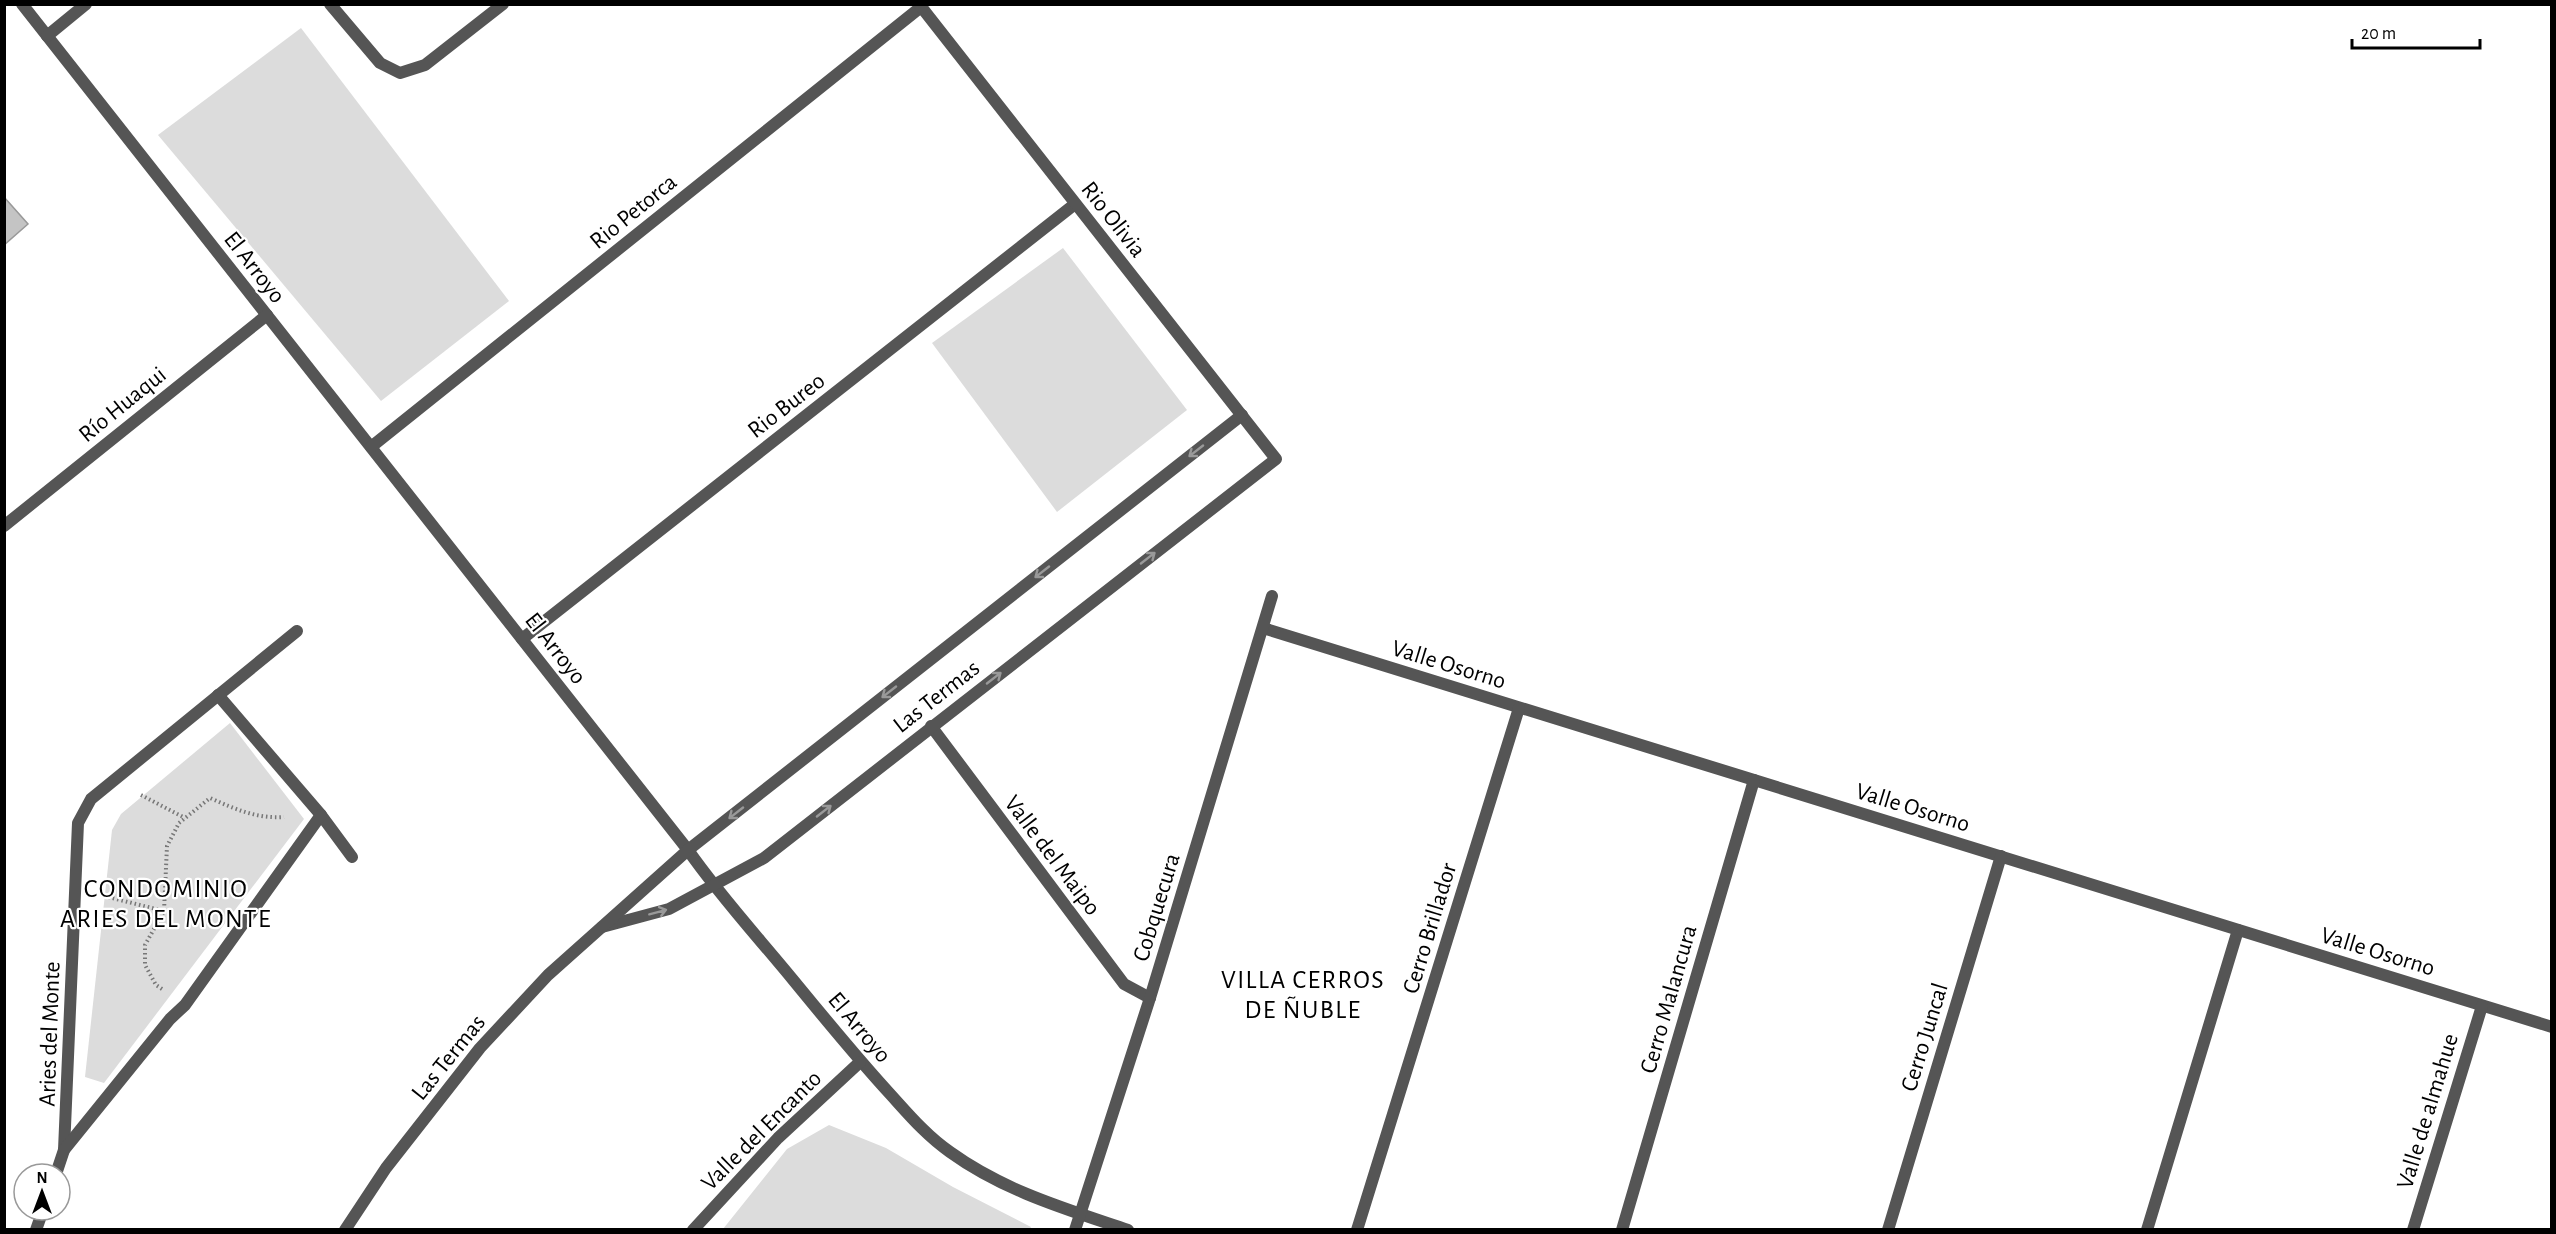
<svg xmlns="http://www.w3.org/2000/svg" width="2556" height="1234" font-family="'Alegreya Sans',sans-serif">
	<rect width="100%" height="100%" fill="#fff"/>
	<g fill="#dcdcdc">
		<path d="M301,28L509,301L381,401L158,135Z"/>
		<path d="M1063,248L1187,410L1057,512L932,343Z"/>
		<path d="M230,723L304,819L104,1083L85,1077L112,830L121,814Z"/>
		<path d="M829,1125L886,1148L953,1187L1031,1227L1030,1229H723L787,1149Z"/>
	</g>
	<path fill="#c4c4c4" stroke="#999" stroke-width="1.5" d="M4,197L28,224L4,245Z"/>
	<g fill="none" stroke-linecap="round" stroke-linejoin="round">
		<g stroke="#777" stroke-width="4" stroke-dasharray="1.5 3" stroke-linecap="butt">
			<path d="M141,795L185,818"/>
			<path d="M104,896L164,911"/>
			<path d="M162,989L156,985L145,965V945L164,911L167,846L179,823L210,798C235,809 257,819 284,817"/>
		</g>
		<g stroke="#555" stroke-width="12">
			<path d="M22,4L688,850C720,896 758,937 794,981C826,1020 857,1058 891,1095C910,1116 927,1136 950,1152C1004,1191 1066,1209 1128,1230"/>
			<path d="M330,4L380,63L400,73L425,65L503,4"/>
			<path d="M47,36L86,4"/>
			<path d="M371,447L921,7"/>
			<path d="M4,526L267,315"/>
			<path d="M1263,628L2552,1027"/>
			<path d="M522,639L1075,204"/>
			<path d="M218,695L321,815L352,857"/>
			<path d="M931,726L1124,984L1150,998"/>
			<path d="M602,927L669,909L764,858L1276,459L919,4"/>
			<path d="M64,1150L78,823L91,799L297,631"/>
			<path d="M56,1174L64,1150L170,1019L185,1005L321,815"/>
			<path d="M36,1230L43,1210"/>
			<path d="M345,1230L386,1168L480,1048L548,975L688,850L1242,415"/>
			<path d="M693,1230L778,1138L860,1062"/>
			<path d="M1075,1230L1150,998L1272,596"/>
			<path d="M1357,1230L1519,708"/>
			<path d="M1622,1230L1754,780"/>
			<path d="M1888,1230L2001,856"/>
			<path d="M2147,1230L2238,930"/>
			<path d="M2413,1230L2482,1006"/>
		</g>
	</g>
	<defs><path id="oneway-shaft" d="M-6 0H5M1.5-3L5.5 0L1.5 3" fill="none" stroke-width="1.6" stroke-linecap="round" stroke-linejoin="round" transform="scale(1.5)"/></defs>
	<g stroke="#999">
		<use href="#oneway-shaft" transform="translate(1196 451) rotate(142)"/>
		<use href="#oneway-shaft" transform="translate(1148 558) rotate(-38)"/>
		<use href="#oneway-shaft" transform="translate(1042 572) rotate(142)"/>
		<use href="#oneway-shaft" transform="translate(994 678) rotate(-38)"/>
		<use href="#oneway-shaft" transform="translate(889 692) rotate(142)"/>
		<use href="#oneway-shaft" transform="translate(824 811) rotate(-38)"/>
		<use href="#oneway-shaft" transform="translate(736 813) rotate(142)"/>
		<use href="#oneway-shaft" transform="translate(658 912) rotate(-15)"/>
	</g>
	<g text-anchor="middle" stroke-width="4.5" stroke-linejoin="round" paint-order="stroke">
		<g font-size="24" fill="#000" stroke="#fff">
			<text transform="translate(633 211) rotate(-39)" y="8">Rio Petorca</text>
			<text transform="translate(1114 219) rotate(52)" y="8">Rio Olivia</text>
			<text transform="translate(255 267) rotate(52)" y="8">El Arroyo</text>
			<text transform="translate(122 404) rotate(-39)" y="8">Río Huaqui</text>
			<text transform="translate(786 405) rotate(-38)" y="8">Rio Bureo</text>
			<text transform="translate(556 648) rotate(52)" y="8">El Arroyo</text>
			<text transform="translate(1449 664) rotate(17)" y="8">Valle Osorno</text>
			<text transform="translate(936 696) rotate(-38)" y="8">Las Termas</text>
			<text transform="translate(1913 807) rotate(17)" y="8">Valle Osorno</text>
			<text transform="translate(1053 855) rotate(53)" y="8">Valle del Maipo</text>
			<text transform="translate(1156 907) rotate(-73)" y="8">Cobquecura</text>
			<text transform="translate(1429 928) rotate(-73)" y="8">Cerro Brillador</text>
			<text transform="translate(2378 951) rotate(17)" y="8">Valle Osorno</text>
			<text transform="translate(1668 999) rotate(-74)" y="8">Cerro Malancura</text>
			<text transform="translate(860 1027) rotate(50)" y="8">El Arroyo</text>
			<text transform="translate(49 1034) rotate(-88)" y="8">Aries del Monte</text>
			<text transform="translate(1924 1037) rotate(-73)" y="8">Cerro Juncal</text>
			<text transform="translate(448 1057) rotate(-51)" y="8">Las Termas</text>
			<text transform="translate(2427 1111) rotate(-73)" y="8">Valle de almahue</text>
			<text transform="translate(761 1130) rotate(-45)" y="8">Valle del Encanto</text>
		</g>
		<g font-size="26" letter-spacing="1.5" fill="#000" stroke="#fff">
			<text x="166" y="897">CONDOMINIO<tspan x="166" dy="30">ARIES DEL MONTE</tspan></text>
			<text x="1303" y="988">VILLA CERROS<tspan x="1303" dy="30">DE ÑUBLE</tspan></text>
		</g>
	</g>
	<rect width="2556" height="1234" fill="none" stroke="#000000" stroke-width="12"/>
	<g transform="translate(42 1192)"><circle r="28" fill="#ffffff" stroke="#999999" stroke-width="1.5"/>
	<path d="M0-4.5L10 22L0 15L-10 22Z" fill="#000000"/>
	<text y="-9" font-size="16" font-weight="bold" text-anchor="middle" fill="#000000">N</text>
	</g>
	<path d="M2352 39v9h128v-9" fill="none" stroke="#000000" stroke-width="3"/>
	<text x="2361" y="39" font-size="18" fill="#000000" stroke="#ffffff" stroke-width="4.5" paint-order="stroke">20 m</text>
</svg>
